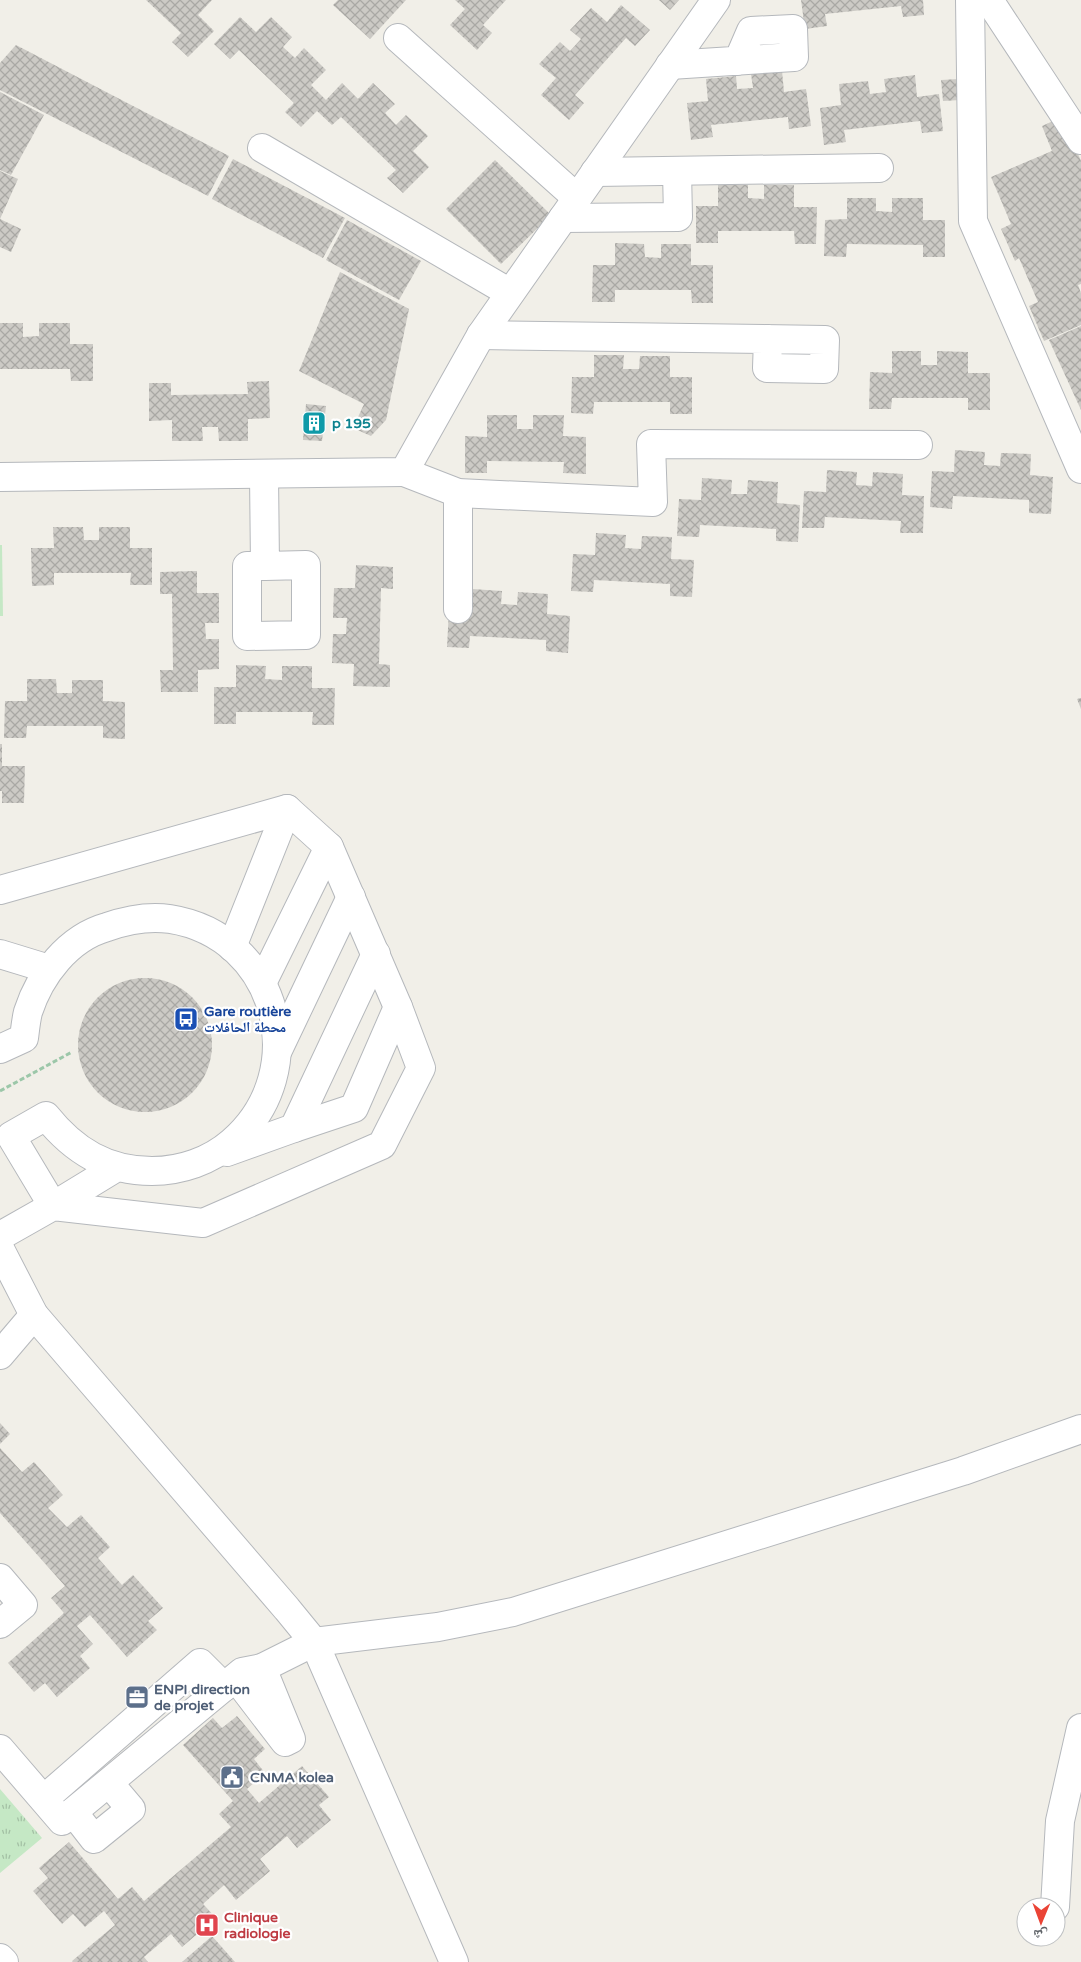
<svg xmlns="http://www.w3.org/2000/svg" width="1081" height="1962" font-family="'Varela Round','Noto Naskh Arabic',sans-serif">
	<defs>
		<pattern id="grass-tufts" width="24" height="20" patternUnits="userSpaceOnUse" patternTransform="scale(1.25)"><rect width="24" height="20" fill="#c5e8c5"/><path d="M3 7l-1-3M5 7V3M7 7l1-3M15 17l-1-3M17 17v-4M19 17l1-3" fill="none" stroke="#a3c0a4"/></pattern>
		<pattern id="building-cross-hatch" width="8" height="8" patternUnits="userSpaceOnUse" patternTransform="scale(1.25)"><rect width="8" height="8" fill="#cccac5"/><path d="M0 0l8 8M0 8l8-8" fill="none" stroke="#a9a8a4"/></pattern>
	</defs>
	<rect width="100%" height="100%" fill="#f1efe8"/>
	<path fill="url(#grass-tufts)" d="M0,1789L42,1838L0,1873Z"/>
	<path fill="#c5e8c5" d="M0,545H2L3,616H0Z"/>
	<g fill="url(#building-cross-hatch)">
		<path d="M146,0H212L198,15L214,31L188,57L172,42L181,33Z"/>
		<path d="M338,0H406L370,39L333,5Z"/>
		<path d="M455,0H506L483,25L492,33L477,50L450,25L465,9Z"/>
		<path d="M659,0H679L670,10Z"/>
		<path d="M801,0H923L924,15L903,17L901,6L825,14L827,26L805,29Z"/>
		<path d="M621,5L650,30L635,46L626,38L575,95L584,103L569,120L541,95L556,78L539,64L560,42L570,51L581,39L570,30L591,8L607,22Z"/>
		<path d="M240,17L256,32L271,17L292,37L283,47L295,58L304,48L326,70L311,85L326,100L342,83L358,99L373,83L395,104L385,113L396,125L406,115L428,136L413,151L429,167L403,193L387,178L396,170L341,117L332,125L317,111L301,127L285,112L294,103L239,50L230,59L214,44Z"/>
		<path d="M16,45L229,156L208,196L0,90V63Z"/>
		<path d="M782,71L784,92L806,89L811,126L789,129L788,117L711,125L713,137L691,140L687,103L708,101L706,79L736,76L737,89L753,88L751,74Z"/>
		<path d="M915,75L917,97L939,94L943,131L922,133L920,121L844,130L846,142L824,145L820,108L841,105L839,84L868,81L870,94L886,92L884,79Z"/>
		<path d="M959,79L961,100L943,101L941,80Z"/>
		<path d="M0,92L44,115L11,175L0,170Z"/>
		<path d="M1062,117L1081,161V284L1078,285L1081,293V325L1044,341L1029,306L1038,302L1019,258L1015,261L1001,229L1011,224L991,177L1052,151L1042,126Z"/>
		<path d="M233,159L345,218L323,258L212,199Z"/>
		<path d="M495,160L551,215L501,264L446,209Z"/>
		<path d="M0,171L18,179L0,219L21,229L11,252L0,247Z"/>
		<path d="M718,184L748,185V198L764,199V185H794V207H817L816,244H795L794,231H718V243H696V206H718Z"/>
		<path d="M847,198H876V211L892,212V198H923V220H945V257H923V245L847,244L846,257L824,256L825,220L847,219Z"/>
		<path d="M347,220L421,261L399,300L326,260Z"/>
		<path d="M615,243L644,244L645,257L661,258V244H691V265H713V303H692L691,290H615V302H592L593,265H615Z"/>
		<path d="M340,272L409,309L386,420L371,436L353,428L364,404L299,371Z"/>
		<path d="M0,323H23V337L39,336V323H70V344H93V381H71L70,369H0Z"/>
		<path d="M1081,326V410L1049,340Z"/>
		<path d="M892,351H921V365H937V351L968,352V373H990V410H968V398H892L891,409H869L870,372L892,373Z"/>
		<path d="M594,355H624L623,369H639L640,356H670V377H692V414H670V402H594L593,414L571,413L572,377H594Z"/>
		<path d="M269,381L270,418L248,419V441H219L218,427H202L203,441H172V420L149,421V383H171V395L248,394L247,382Z"/>
		<path d="M306,404L326,406L322,441L303,440Z"/>
		<path d="M487,415H517V429H533V415H564L563,436L586,437V474L563,473L564,462L487,461V473H465V436L487,437Z"/>
		<path d="M955,450L985,452L984,465L1000,466L1001,453L1031,454L1030,475L1053,477L1051,514L1029,513V500L953,496L952,509L930,507L932,471L954,472Z"/>
		<path d="M827,470L857,472L856,485L872,486L873,472L903,474L902,495L924,496L923,533H900L901,521L825,517L824,528H802L804,491L826,492Z"/>
		<path d="M702,478L732,480L731,494H747L748,480L778,482L777,503L800,505L798,542L776,541V529L700,525L699,537L677,536L679,499L701,500Z"/>
		<path d="M53,527H83L84,540H99V527H130V548H152V585H130L131,573H54V585L32,586L31,548H54Z"/>
		<path d="M596,533L626,535L625,548L641,549L642,536L672,537L671,559L694,560L692,597L670,596V584L594,580L593,592L571,591L573,554L595,555Z"/>
		<path d="M356,565L393,567V589L381,588L379,664L390,665V687L353,686L354,664L332,663L333,634H346L347,618H333L334,588H355Z"/>
		<path d="M197,571V593H219V623H205L206,639H219V669L198,670V692H161L160,670H173L172,594H160V572Z"/>
		<path d="M472,589L502,591L501,604L517,605L518,592L548,594L547,614L570,616L568,653L546,651V640L470,636L469,648L447,647L449,610L471,611Z"/>
		<path d="M236,665L266,666L265,679L282,680V666H312V688H335L334,725H312L313,712H236V724H214V687H236Z"/>
		<path d="M27,679H56L57,693H72V680H103V701L125,702V739L103,738V726H27L26,738H4L5,701H27Z"/>
		<path d="M1081,698V709L1077,699Z"/>
		<path d="M0,744H2V766H25L24,803H2V791H0Z"/>
		<circle cx="145" cy="1045" r="67"/>
		<path d="M0,1423L10,1434L0,1444Z"/>
		<path d="M0,1448L22,1472L34,1462L63,1495L48,1508L67,1527L81,1515L110,1547L98,1558L122,1585L133,1575L163,1608L148,1621L157,1630L127,1657L90,1615L77,1626L93,1644L80,1656L90,1668L57,1697L45,1683L34,1692L8,1663L64,1613L51,1598L65,1586L0,1513Z"/>
		<path d="M237,1716L265,1749L254,1759L265,1773L247,1789L259,1803L302,1766L329,1797L319,1805L331,1820L297,1848L287,1836L260,1859L270,1871L236,1900L224,1885L203,1904L216,1918L182,1947L171,1934L144,1957L148,1962H73L72,1961L115,1925L104,1911L85,1927L73,1914L62,1924L33,1891L48,1878L39,1868L69,1842L118,1899L132,1887L144,1901L231,1827L219,1814L233,1801L183,1745L213,1718L222,1728Z"/>
		<path d="M212,1936L235,1962H182Z"/>
	</g>
	<g fill="none" stroke-linecap="round" stroke-linejoin="round">
		<g stroke="#b5b8bc" stroke-width="30">
			<g id="minor">
				<path d="M970,0L973,221L1081,469"/>
				<path d="M989,0L1081,140"/>
				<path d="M398,38L577,198"/>
				<path d="M670,65L794,57L793,29L751,31L738,61"/>
				<path d="M262,148L510,293"/>
				<path d="M595,172L879,168"/>
				<path d="M563,218L678,217L677,171"/>
				<path d="M481,335L825,340L824,369L767,368L768,339"/>
				<path d="M404,472L458,493L653,502L651,444L918,445"/>
				<path d="M264,474L265,566H247V636L306,635V565L265,566"/>
				<path d="M0,477L404,472L481,335L716,0"/>
				<path d="M458,493V609"/>
				<path d="M0,890L287,809L329,847L398,1007L421,1068L382,1145L203,1223L53,1206L0,1236"/>
				<path d="M232,947L287,809"/>
				<path d="M0,954L49,969"/>
				<path d="M262,983L329,847"/>
				<path d="M0,1049L24,1038C25,1030 26,1020 28,1012C40,975 68,938 107,927C127,920 149,916 170,919C278,936 314,1071 232,1142C210,1161 181,1171 152,1171C107,1171 74,1151 46,1116L11,1136L53,1206L117,1167"/>
				<path d="M278,1050L351,897"/>
				<path d="M294,1128L354,1108L398,1007"/>
				<path d="M227,1152L294,1128L376,954"/>
				<path d="M0,1249L34,1315L287,1609L314,1642L454,1962"/>
				<path d="M0,1355L34,1315"/>
				<path d="M0,1578L23,1605L0,1624"/>
				<path d="M236,1678L285,1742L291,1739L262,1668"/>
				<path d="M0,1749L62,1821L242,1672L262,1668L314,1642L438,1627L513,1612L963,1471L1081,1429"/>
				<path d="M44,1799L200,1663L224,1687"/>
				<path d="M73,1812L94,1839L131,1809L109,1783"/>
				<path d="M1055,1907L1060,1821L1081,1728"/>
				<path d="M0,1958L4,1962"/>
			</g>
		</g>
		<path stroke="#9cc7a9" stroke-width="3" stroke-dasharray="5 2.5" stroke-linecap="butt" d="M0,1091L72,1052"/>
		<use href="#minor" stroke="#fff" stroke-width="28"/>
	</g>
	<defs>
		<g id="building-square" transform="scale(1.25)"><rect x="-9" y="-9" width="18" height="18" rx="4" fill="#0f9aa8" stroke="#fff"/><path d="M-4-6H4V6H1V3H-1V6H-4ZM-2.5-4.3h1.7v1.8h-1.7ZM.8-4.3h1.7v1.8H.8ZM-2.5-1h1.7V.8h-1.7ZM.8-1h1.7V.8H.8Z" fill="#fff"/></g>
		<g id="bus-square" transform="scale(1.25)"><rect x="-9" y="-9" width="18" height="18" rx="4" fill="#1a4fb4" stroke="#fff"/><path d="M-5-6H5V4H4V6H2V4H-2V6H-4V4H-5ZM-3.5-4V0h7V-4ZM-3.5 1.2v1.5H-2V1.2ZM2 1.2v1.5H3.5V1.2Z" fill="#fff"/></g>
		<g id="office-square" transform="scale(1.25)"><rect x="-9" y="-9" width="18" height="18" rx="4" fill="#5c6f8a" stroke="#fff"/><path d="M-6-3h4V-5.5h4V-3h4V5H-6ZM-1-4.5V-3h2v-1.5ZM-6 0V1H6V0Z" fill="#fff"/></g>
		<g id="civic-square" transform="scale(1.25)"><rect x="-9" y="-9" width="18" height="18" rx="4" fill="#5c6f8a" stroke="#fff"/><path d="M-.6-6.5H3V-4.5H.6V-3L4-1V1h2V6H-6V1h2V-1L-.6-3ZM-1.2 2.5V6h2.4V2.5Z" fill="#fff"/></g>
		<g id="hospital-square" transform="scale(1.25)"><rect x="-9" y="-9" width="18" height="18" rx="4" fill="#e0444e" stroke="#fff"/><path d="M-5-5h3v3.5h4V-5h3V5h-3V1.5h-4V5h-3Z" fill="#fff"/></g>
	</defs>
	<g fill-rule="evenodd">
		<use href="#building-square" x="314" y="423"/>
		<use href="#bus-square" x="186" y="1019"/>
		<use href="#office-square" x="137" y="1697"/>
		<use href="#civic-square" x="232" y="1777"/>
		<use href="#hospital-square" x="207" y="1925"/>
	</g>
	<g text-anchor="middle" stroke-width="4.5" stroke-linejoin="round" paint-order="stroke">
		<g font-size="14" font-weight="bold" fill="#0d838f" stroke="#fff" text-anchor="start">
			<text x="332" y="428">p 195</text>
		</g>
		<g font-size="14" font-weight="bold" fill="#164399" stroke="#fff" text-anchor="start">
			<text x="204" y="1016">Gare routière<tspan x="204" dy="16">محطة الحافلات</tspan></text>
		</g>
		<g font-size="14" font-weight="bold" fill="#4e5e75" stroke="#fff" text-anchor="start">
			<text x="154" y="1694">ENPI direction<tspan x="154" dy="16">de projet</tspan></text>
			<text x="250" y="1782">CNMA kolea</text>
		</g>
		<g font-size="14" font-weight="bold" fill="#be3a42" stroke="#fff" text-anchor="start">
			<text x="224" y="1922">Clinique<tspan x="224" dy="16">radiologie</tspan></text>
		</g>
	</g>
	<g transform="translate(1041 1922) rotate(181)"><circle r="24" fill="#ffffff" stroke="#bfc1c3"/>
	<path d="M0-4L9 19L0 12L-9 19Z" fill="#ea4335"/>
	<text y="-8" font-size="14" font-weight="bold" text-anchor="middle" fill="#5f6368">ش</text>
	</g>
</svg>
